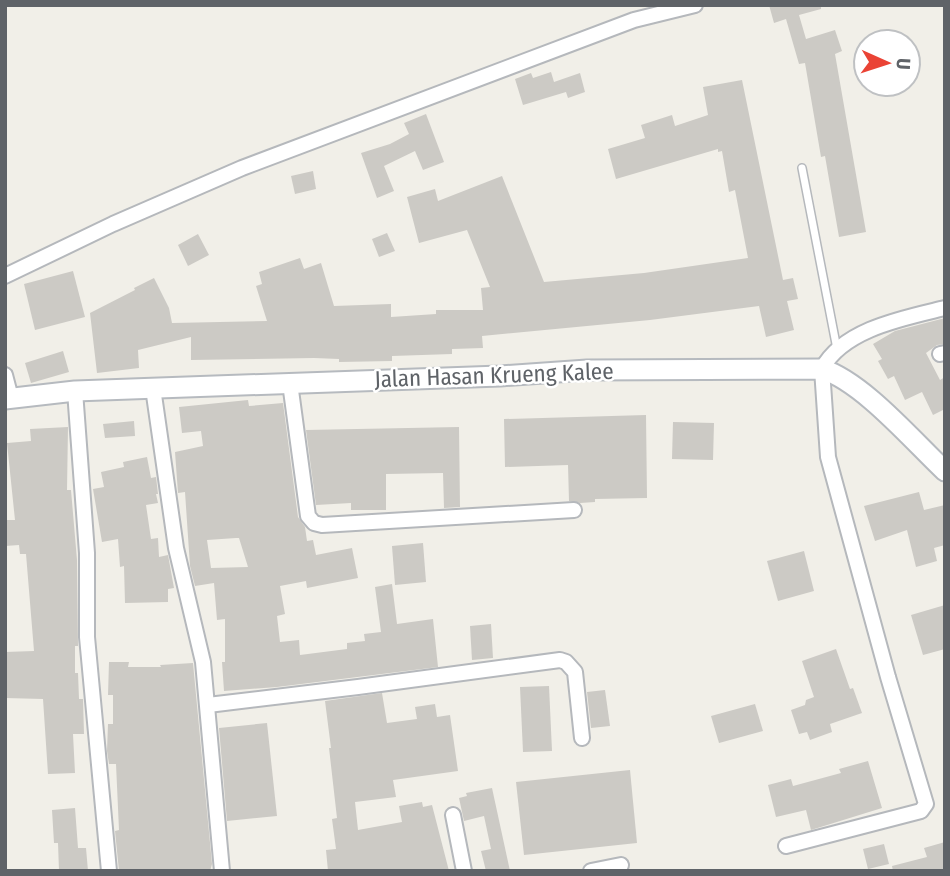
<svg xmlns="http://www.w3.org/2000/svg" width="950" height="876" font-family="'Fira Sans Condensed',sans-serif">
	<rect width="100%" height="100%" fill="#f1efe8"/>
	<g fill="#cccac5" fill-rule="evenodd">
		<path d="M769,5H821V9L799,15L806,39L835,30L842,51L835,54L866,232L839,237L825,156L821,157L805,63L799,64L786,19L774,23Z"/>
		<path d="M551,72L554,82L580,73L585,92L568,98L566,92L523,105L515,79L531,73L533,78Z"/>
		<path d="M742,80L783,280L793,278L798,299L787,301L794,330L766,337L759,306L650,320L482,336L483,348L452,349V354L392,356V361L339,362V359L314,358L191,360V337L138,350L139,368L97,373L90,313L135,290L134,288L154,278L169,308L172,323L267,321L256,286L262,284L259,272L300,258L304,269L321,263L334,306L391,304V317L436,314V310H483L481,288L490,287L467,230L419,243L407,197L435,189L438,201L502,176L544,282L644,273L748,258L735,190L729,192L722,151L718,152V149L616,179L608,149L645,138L641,125L672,115L675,126L708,115L703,87Z"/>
		<path d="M426,114L444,162L423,170L415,151L384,166L394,191L377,198L361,153L390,144L409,134L404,123Z"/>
		<path d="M313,171L316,189L295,194L291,176Z"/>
		<path d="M387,233L395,251L379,257L372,239Z"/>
		<path d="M198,234L209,255L188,266L178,245Z"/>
		<path d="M73,271L85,317L35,330L24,284Z"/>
		<path d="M945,318V344L937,345L926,353L940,380L945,377V409L933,415L922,392L905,400L894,376L888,379L878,361L882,359L873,344L895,331Z"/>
		<path d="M63,351L69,372L31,383L25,363Z"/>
		<path d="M248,400L249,406L283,403L298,517L305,527L307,541L313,540L316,555L352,548L358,578L307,588L306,581L280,586L285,614L277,616L280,642L299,640L300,655L347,649V643L365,641L364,634L381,632L375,587L392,584L397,624L433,619L438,667L277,687L224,691L222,662H225V619L217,620L214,583L195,586L190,566L185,492L178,493L175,452L203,446L201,431L182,433L179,407ZM236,538H239L248,567L211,568L207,540Z"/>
		<path d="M646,415L647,498L595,499V502L580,503L569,501L568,465L505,467L504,419Z"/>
		<path d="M134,421L135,436L105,438L103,424Z"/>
		<path d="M673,422L714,423L713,460L672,459Z"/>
		<path d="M68,427L67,490H71L77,560L78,646H75V673H78L79,699H83L84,734H73L75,773L48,774L43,699L5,698V652L34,651L26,554H20L19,545L5,546V520H15L7,443L31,441L30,429Z"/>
		<path d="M459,427L460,507L444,508L443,473L386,474V510H351V503L316,505L306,430Z"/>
		<path d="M147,457L151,478L156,477L158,494H156L158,503L146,505L151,539L158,538L159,557L168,555L174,588L168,589V602L125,603L124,566L120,567L118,539L102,542L93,489L104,487L101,472L124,467L123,462Z"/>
		<path d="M919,492L924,510L945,505V545L934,548L937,561L916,567L907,530L875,541L864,506Z"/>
		<path d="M423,543L426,582L395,585L392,546Z"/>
		<path d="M804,551L814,591L778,601L767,561Z"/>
		<path d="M945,605V649L923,655L911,615Z"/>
		<path d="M491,624L493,658L472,660L470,626Z"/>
		<path d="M836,649L850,689L853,688L862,713L830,724L832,732L810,740L807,732L799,734L791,710L805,705L806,700L814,697L802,661Z"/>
		<path d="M109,662H129L128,667H161L160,665L193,663L212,864L210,871H119L115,831L119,830L116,764H109L107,751L108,724H113V695H108Z"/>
		<path d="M549,686L552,751L523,752L520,687Z"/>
		<path d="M605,690L610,726L591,728L587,692Z"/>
		<path d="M382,693L387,723L417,719L415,707L435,704L437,717L450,715L458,771L393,780L396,797L355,802L358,830L402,822L399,806L422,802L423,807L432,805L449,871H328L326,850L336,849L332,819L337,818L329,748H331L325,701Z"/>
		<path d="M755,704L763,731L719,743L711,716Z"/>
		<path d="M267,723L277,816L227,821L219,728Z"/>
		<path d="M868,761L882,808L811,830L806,810L776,817L768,785L791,779L793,786L841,773L839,769Z"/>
		<path d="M630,770L637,843L524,855L516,782Z"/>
		<path d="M492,788L510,871H486L481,851L491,849L484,816L464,821L459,798L467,796L466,793Z"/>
		<path d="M75,808L78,848H86L88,871H59L58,843H54L52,810Z"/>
		<path d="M945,842V871H893L892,866L927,857L924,848Z"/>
		<path d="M884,844L889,864L868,869L863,849Z"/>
	</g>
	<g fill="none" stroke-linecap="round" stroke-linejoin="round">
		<g stroke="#b5b8bc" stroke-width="10">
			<path id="lane" d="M802,168L837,349"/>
		</g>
		<g stroke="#b5b8bc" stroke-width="18">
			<g id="street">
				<path d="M5,276L113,224L242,168L634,20L695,5"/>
				<path d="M940,354L945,353"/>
				<path d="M5,375L11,398"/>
				<path d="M290,383L308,516L314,523L322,525L574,510"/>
				<path d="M153,388L176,548L203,662L222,871"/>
				<path d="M75,391L87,553V637L109,871"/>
				<path d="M208,705L358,687L560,660L566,662L575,672L582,738"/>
				<path d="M453,815L464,871"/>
				<path d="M786,846L921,811L926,804L888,677L828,457L822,369C843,329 904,318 945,308"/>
				<path d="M591,871L621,865"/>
			</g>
		</g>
		<g stroke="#b6babf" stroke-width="23">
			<path id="secondary" d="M5,399L75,391L500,376L587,370L822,369C863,382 913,441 945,471"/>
		</g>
		<use href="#lane" stroke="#fff" stroke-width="7"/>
		<use href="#street" stroke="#fff" stroke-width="14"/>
		<use href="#secondary" stroke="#fff" stroke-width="19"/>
	</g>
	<g text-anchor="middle" stroke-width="5" stroke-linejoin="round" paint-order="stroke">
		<g font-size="23" fill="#5f6368" stroke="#fff">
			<text transform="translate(494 375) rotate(-2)" y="8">Jalan Hasan Krueng Kalee</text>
		</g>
	</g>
	<rect width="950" height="876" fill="none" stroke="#5f6368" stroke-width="14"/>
	<g transform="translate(887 63) rotate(93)"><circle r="33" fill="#ffffff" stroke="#bfc1c3" stroke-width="2"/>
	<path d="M0-5L12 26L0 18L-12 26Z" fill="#ea4335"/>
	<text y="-10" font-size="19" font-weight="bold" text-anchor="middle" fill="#5f6368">U</text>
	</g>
</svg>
